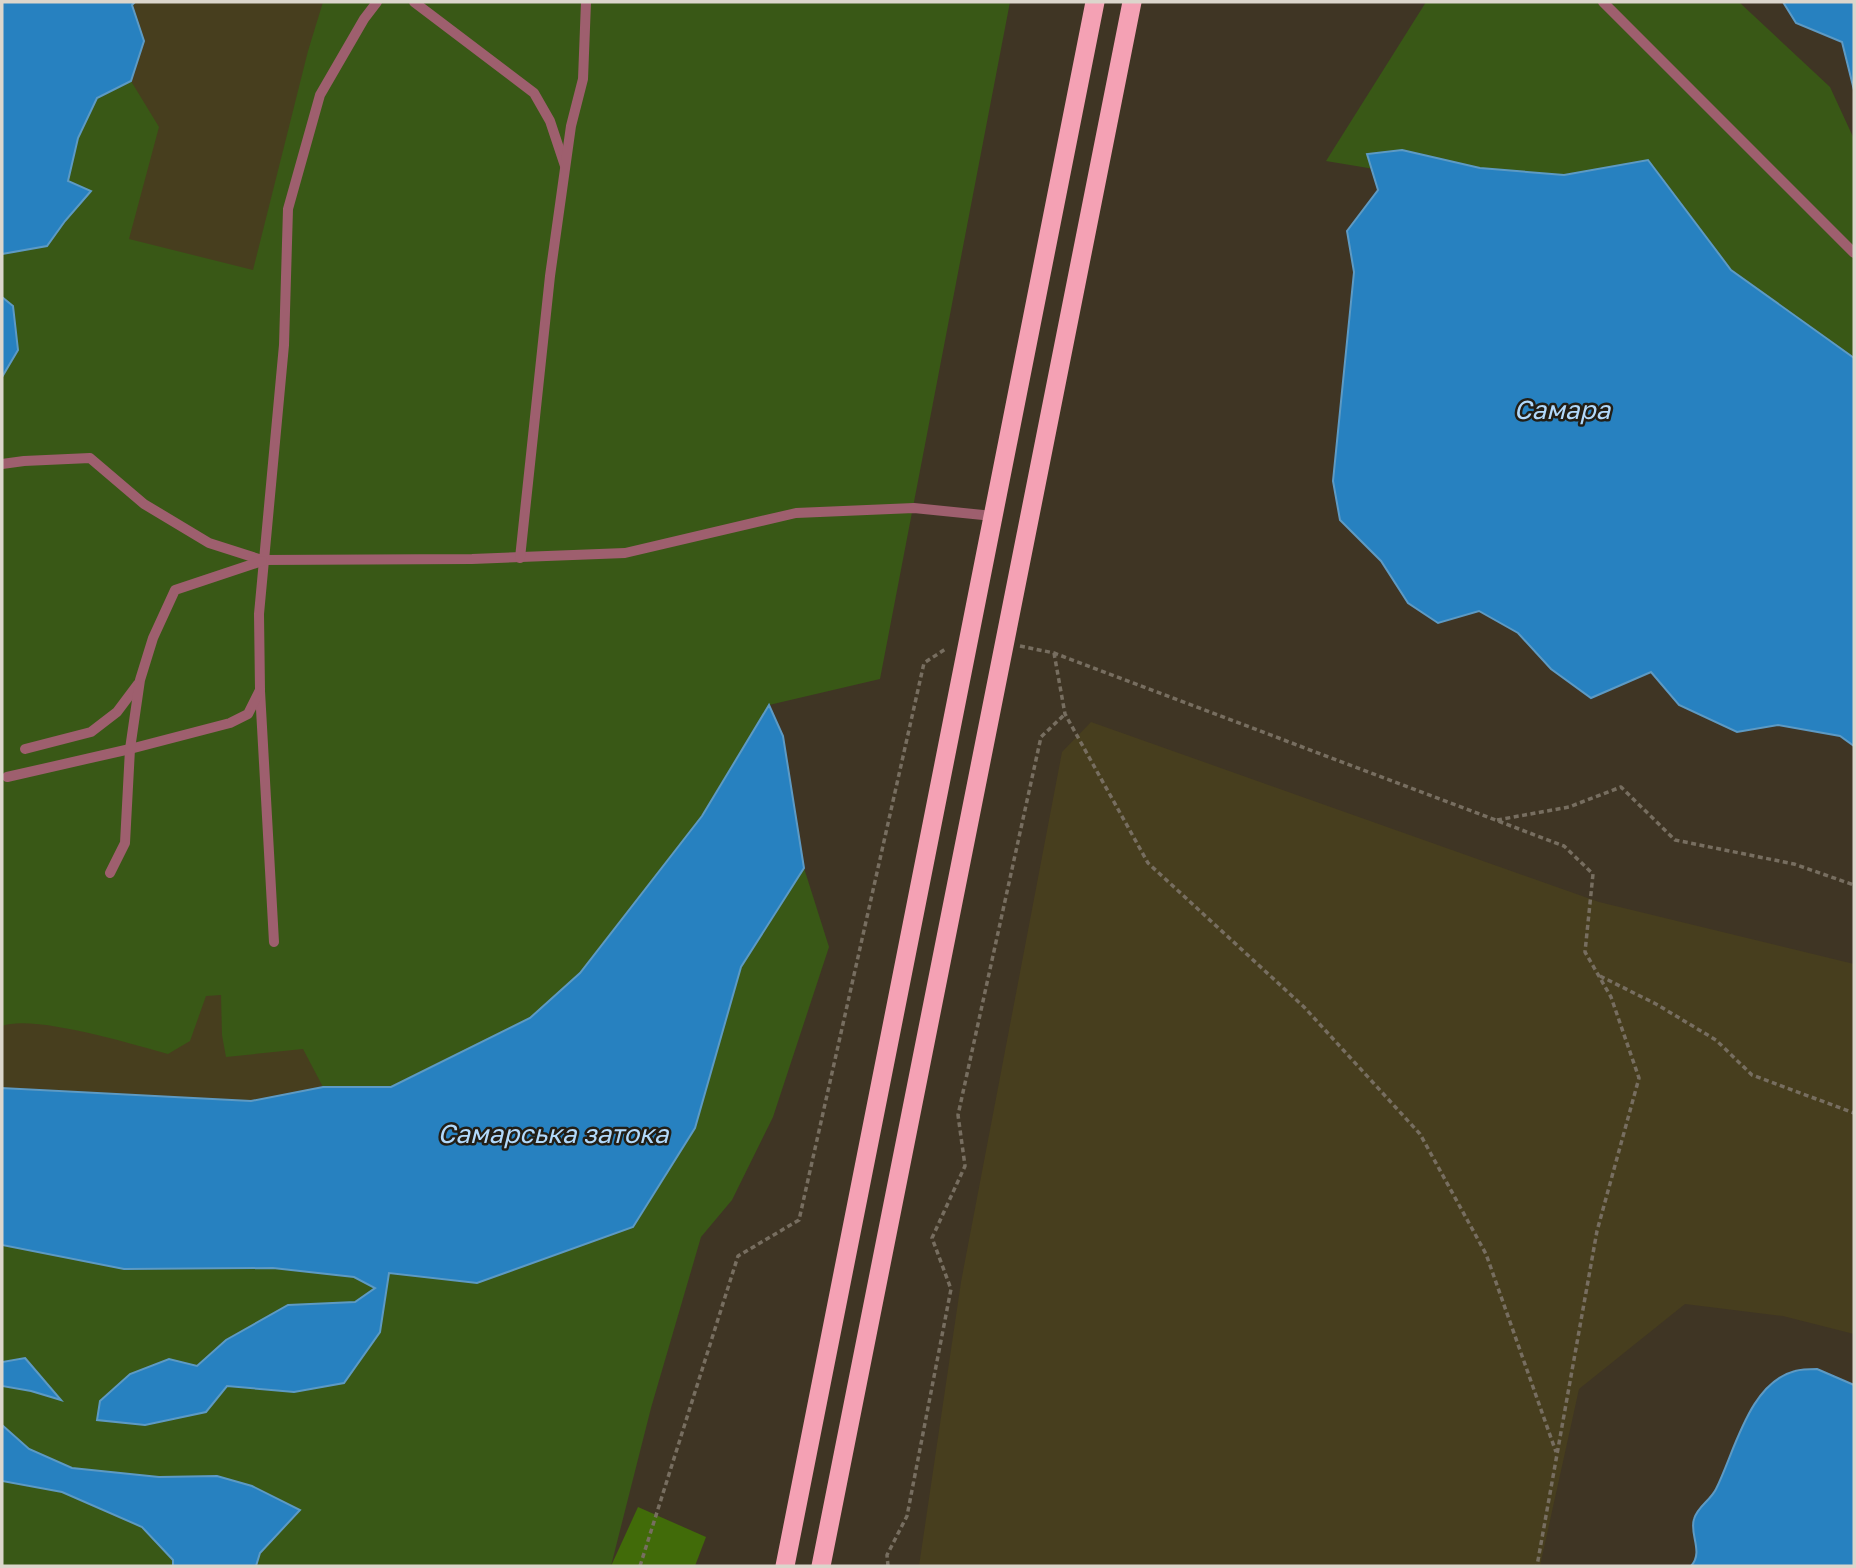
<svg xmlns="http://www.w3.org/2000/svg" width="1856" height="1568" font-family="'Golos Text',sans-serif">
	<rect width="100%" height="100%" fill="#3f3524"/>
	<g fill="#395816">
		<path d="M2,2H1010L880,679L769,705L702,816L580,973L530,1018L391,1087L2,1088Z"/>
		<path d="M1426,2H1739L1830,87L1854,139V388L1644,214L1326,161Z"/>
		<path d="M804,868L829,947L773,1117L732,1200L701,1237L651,1408L611,1566H256L260,1553L300,1510L217,1476L159,1477L72,1468L29,1449L2,1425V1386L31,1391L59,1400L25,1358L2,1362V1245L124,1269L273,1268L355,1277L375,1288L355,1302L288,1305L226,1340L196,1366L169,1359L206,1412L227,1386L294,1392L380,1332L389,1273L477,1283L695,1128L741,967Z"/>
		<path d="M2,1481L62,1492L142,1527L173,1560V1566H2Z"/>
	</g>
	<path fill="#416b09" d="M638,1507L706,1537L695,1566H611Z"/>
	<g fill="#473e1e">
		<path d="M135,2H323L308,51L253,270L129,239L159,127L131,81L144,41L132,5Z"/>
		<path d="M1091,722L1599,902L1854,964V1334L1783,1316L1685,1304L1579,1389L1540,1566H919L961,1282L1062,752Z"/>
		<path d="M221,995L222,1035L226,1057L303,1049L323,1087L251,1101L2,1088V1026C33,1014 132,1044 168,1054L190,1041L206,996Z"/>
	</g>
	<g fill="#2781c0" stroke="#5d9ac4" stroke-width="2">
		<path d="M2,2H135L132,5L144,41L131,81L97,98L78,138L68,181L91,191L65,221L47,246L2,254Z"/>
		<path d="M1783,2H1854V90L1842,42L1796,23Z"/>
		<path d="M1402,150L1480,168L1564,175L1648,160L1731,270L1854,358V746L1840,736L1778,725L1737,732L1679,705L1651,672L1591,698L1551,669L1518,633L1479,611L1438,623L1408,603L1381,561L1340,520L1333,481L1354,272L1347,231L1378,190L1367,154Z"/>
		<path d="M2,297L13,306L18,350L2,377Z"/>
		<path d="M769,705L783,736L804,868L741,967L695,1128L633,1227L477,1283L389,1273L380,1332L344,1383L294,1392L227,1386L206,1412L145,1425L97,1420L100,1401L130,1374L169,1359L197,1366L226,1340L288,1305L355,1302L375,1288L354,1277L273,1268L124,1269L2,1245V1088L251,1101L323,1087H391L530,1018L580,973L702,816Z"/>
		<path d="M25,1358L61,1400L31,1391L2,1386V1362Z"/>
		<path d="M1817,1369L1854,1385V1566H1691C1704,1552 1689,1534 1694,1519C1698,1506 1710,1501 1716,1489C1735,1451 1749,1383 1795,1371C1802,1369 1810,1369 1817,1369Z"/>
		<path d="M2,1425L29,1449L72,1468L159,1477L217,1476L252,1486L300,1510L260,1553L256,1566H173V1560L142,1527L62,1492L2,1481Z"/>
	</g>
	<g fill="none" stroke-linecap="round" stroke-linejoin="round">
		<g stroke="#776e60" stroke-width="3.5" stroke-dasharray="5 3.5" stroke-linecap="butt">
			<path d="M1020,646L1054,653L1564,846L1593,874L1585,952L1611,997L1639,1078L1597,1231L1537,1566"/>
			<path d="M1054,653L1065,714L1148,863L1304,1007L1420,1134L1486,1254L1556,1452"/>
			<path d="M1497,820L1569,807L1621,787L1675,840L1794,864L1854,885"/>
			<path d="M1600,976L1656,1004L1716,1040L1752,1075L1854,1113"/>
			<path d="M640,1566L738,1256L799,1220L924,663L947,648"/>
			<path d="M888,1566L887,1555L907,1516L951,1289L932,1238L965,1166L958,1115L1041,737L1065,714"/>
		</g>
		<g stroke="#9e5f6e" stroke-width="10">
			<path d="M414,2L534,93L550,121L565,166"/>
			<path d="M1603,2L1854,253"/>
			<path d="M2,464L24,461L90,458L144,504L209,543L262,560L472,559L625,553L796,513L914,508L993,516"/>
			<path d="M520,558L550,276L571,126L583,79L586,2"/>
			<path d="M260,691L274,942"/>
			<path d="M25,749L91,732L117,712L138,684"/>
			<path d="M7,777L130,749L230,723L248,714L260,690L259,614L284,345L288,209L320,95L364,19L377,2"/>
			<path d="M110,873L125,843L130,749L140,680L153,638L175,590L262,561"/>
		</g>
		<g stroke="#f4a1b4" stroke-width="19">
			<path d="M785,1566L1095,2"/>
			<path d="M821,1566L1132,2"/>
		</g>
	</g>
	<g text-anchor="middle" stroke-width="5" stroke-linejoin="round" paint-order="stroke">
		<g font-size="26" font-style="italic" fill="#b2d9fb" stroke="#221e16">
			<text x="1562" y="419">Самара</text>
			<text x="553" y="1143">Самарська затока</text>
		</g>
	</g>
	<rect width="1856" height="1568" fill="none" stroke="#dcd6cc" stroke-width="7"/>
</svg>
